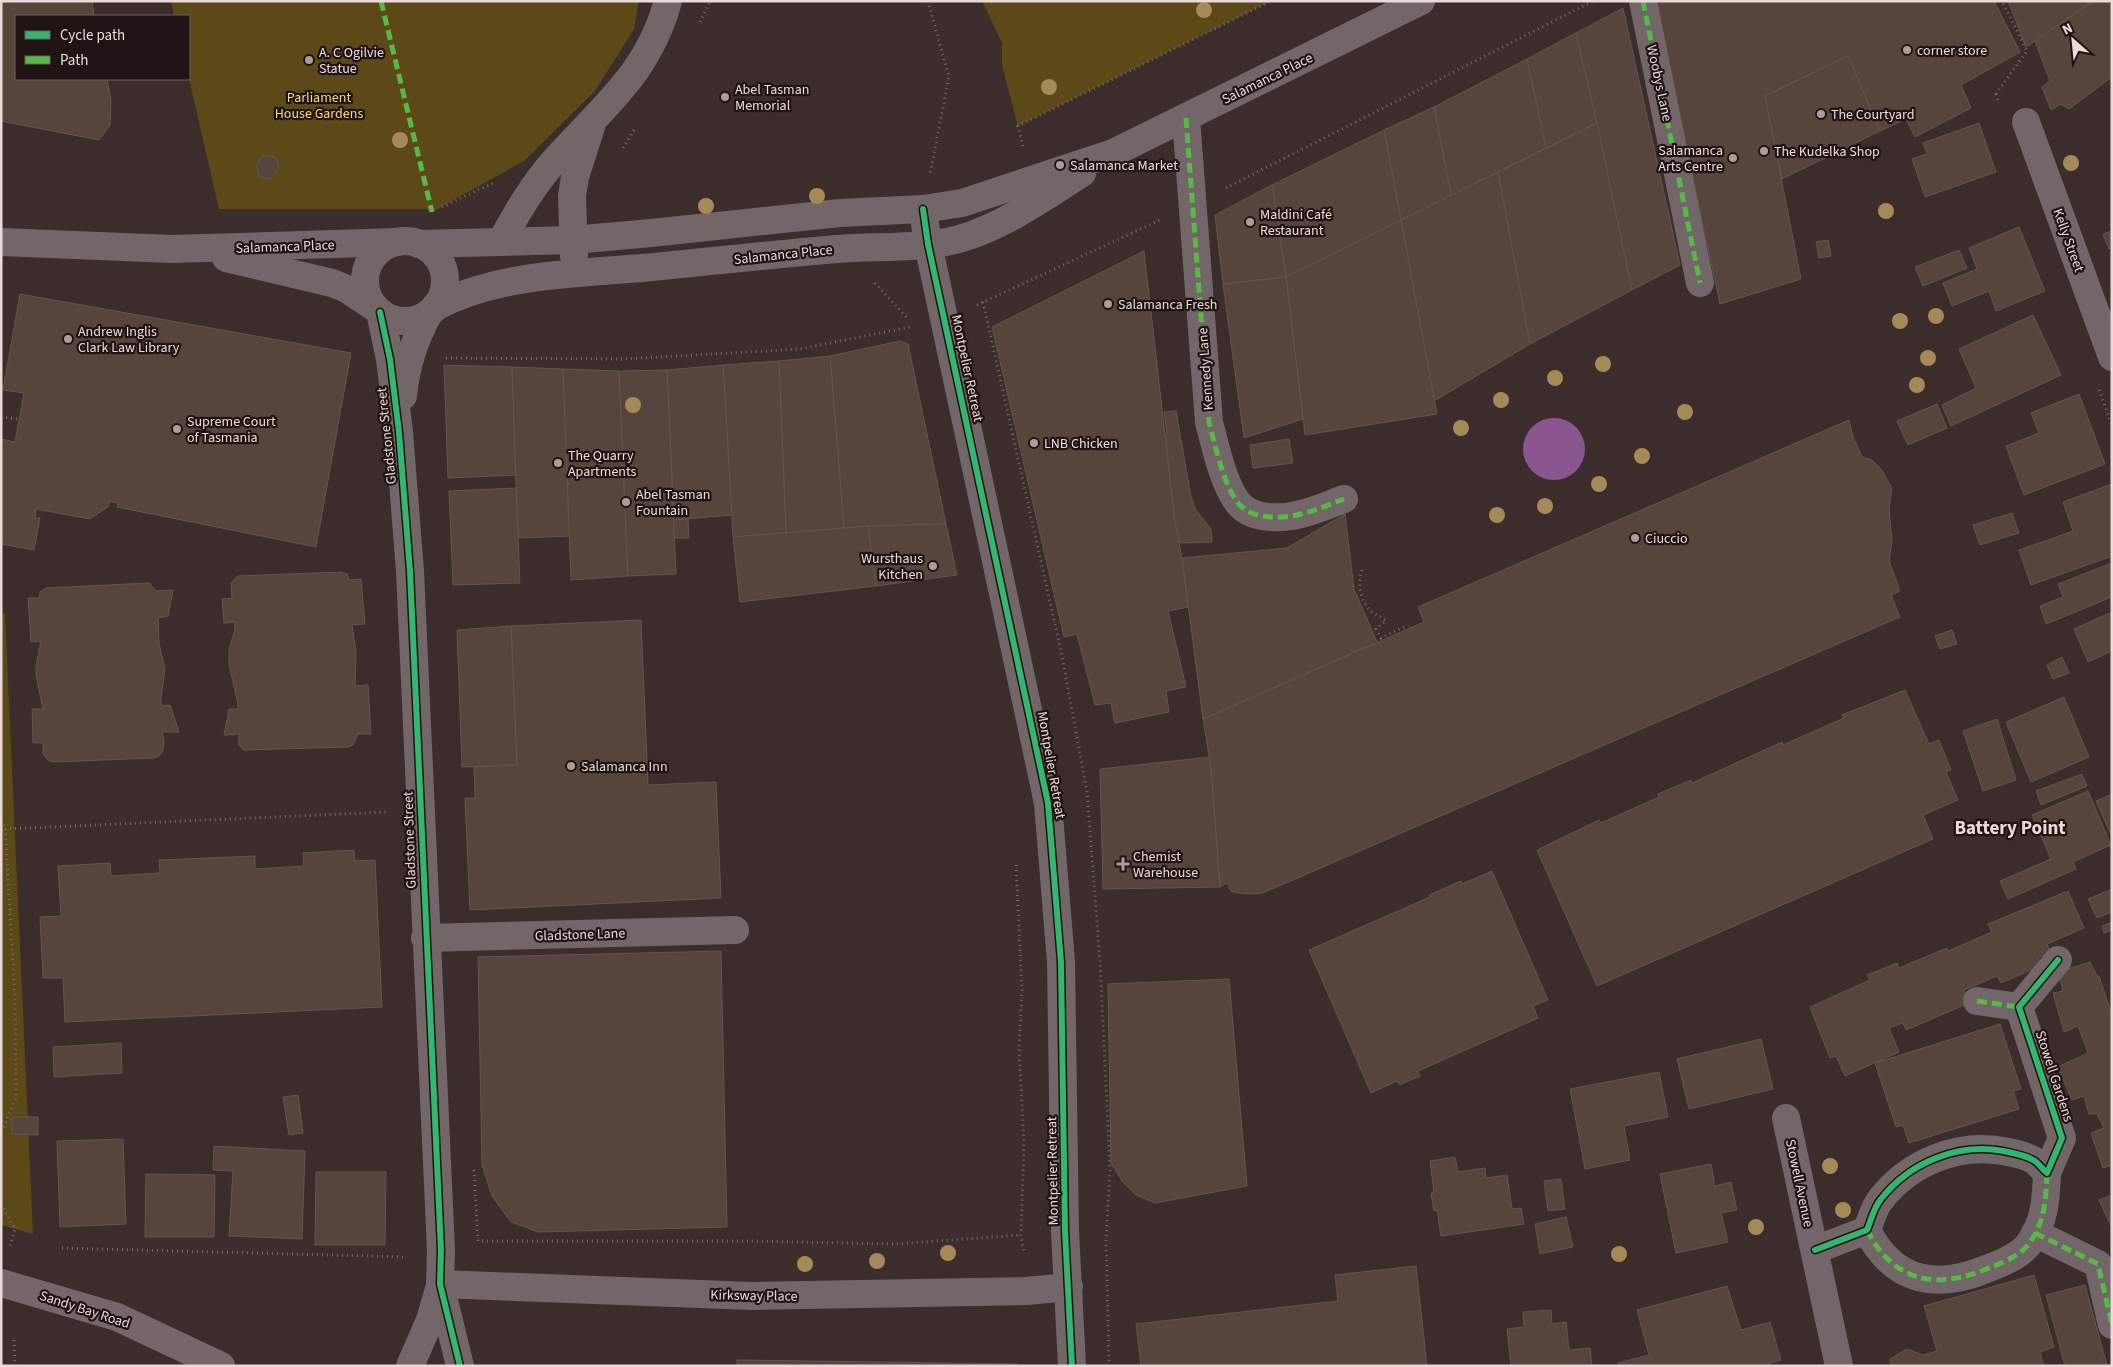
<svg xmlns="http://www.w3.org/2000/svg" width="2113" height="1367" font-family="'Source Sans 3',sans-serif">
	<rect width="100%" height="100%" fill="#3a2d2c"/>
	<g fill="#5d4818">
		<path d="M171,1H639L634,29L595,91L524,161L432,212L425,209H219L189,79V16H174Z"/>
		<path d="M982,1H1271L1018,126L1002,65V43Z"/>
		<path d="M1,613L5,614L33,1234L1,1225Z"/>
	</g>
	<circle fill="#8b5590" cx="1554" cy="449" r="31"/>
	<g fill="#55453c" stroke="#605653">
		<path d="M1,1H92L94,16H16V79H107L111,100L110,125L99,140L1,121Z"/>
		<path d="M1655,1H1994L2020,52L1961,85L1971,108L1915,137L1906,119L1880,131L1848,56L1765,96L1801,279L1720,304Z"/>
		<path d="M2008,1H2093L2026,47Z"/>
		<path d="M2093,1H2107L2112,8V77L2069,109L2061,104L2051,110L2042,87L2050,81L2035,41Z"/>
		<path d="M1623,8L1680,265L1632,290L1576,33Z"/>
		<path d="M1576,33L1597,123L1546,148L1527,59Z"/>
		<path d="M1848,56L1880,131L1782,179L1765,96Z"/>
		<path d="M1527,59L1546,148L1451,195L1434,107Z"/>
		<path d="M1434,107L1451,195L1401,220L1384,130Z"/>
		<path d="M1597,123L1632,290L1530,344L1498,172Z"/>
		<path d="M1979,123L1996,172L1925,197L1912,159L1927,154L1923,143Z"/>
		<path d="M1384,130L1401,220L1286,277L1272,185Z"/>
		<path d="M263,155L276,158L279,168L271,179L259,177L256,165Z"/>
		<path d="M1498,172L1530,344L1434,401L1401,220Z"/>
		<path d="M1272,185L1286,277L1223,284L1215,215Z"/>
		<path d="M1401,220L1437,414L1305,435L1286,277Z"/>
		<path d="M2019,227L2045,291L1996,311L1989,291L1952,306L1943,283L1977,269L1969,248Z"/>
		<path d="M2112,231V248L2109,249L2103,234Z"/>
		<path d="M1828,240L1831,256L1819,258L1816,242Z"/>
		<path d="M1959,250L1967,268L1923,286L1915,267Z"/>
		<path d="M1144,251L1175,522L1182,558L1188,607L1168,611L1186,687L1166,691L1169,712L1115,723L1111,703L1095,705L1077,634L1064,637L992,327Z"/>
		<path d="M1286,277L1303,419L1244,438L1223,284Z"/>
		<path d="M20,294L351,353L316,547L117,507L118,503L109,501V506L90,519L36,509L35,518H40L34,550L1,544V439L15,442L24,393L3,390Z"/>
		<path d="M2033,315L2061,375L1951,426L1942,405L1976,388L1959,349Z"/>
		<path d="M900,341L908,344L946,524L844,528L830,356Z"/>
		<path d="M830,356L844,528L786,533L779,361Z"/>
		<path d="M779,361L786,533L733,537L723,365Z"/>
		<path d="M444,365L512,367L516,475L448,478Z"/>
		<path d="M723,365L732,515L674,520L667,370Z"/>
		<path d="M512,367L563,369L570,536L518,538Z"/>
		<path d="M563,369L619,371L628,576L571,580Z"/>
		<path d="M667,370L676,574L628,576L619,371Z"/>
		<path d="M2079,394L2105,464L2024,495L2006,446L2039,433L2031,413Z"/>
		<path d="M1937,404L1947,428L1908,445L1897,421Z"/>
		<path d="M1176,411L1191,497L1196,510L1211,529L1212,542L1180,543L1175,522L1165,434H1167L1164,412Z"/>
		<path d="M1849,420L1853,437L1862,457L1872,460L1881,469L1892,488L1889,508L1892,541L1889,561L1900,591L1891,595L1900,617L1263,893L1248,894L1238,893L1231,891L1227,883L1220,887L1211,767L1203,719L1424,622L1418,607Z"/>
		<path d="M1289,439L1293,463L1253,468L1250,445Z"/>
		<path d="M2112,484V556L2031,585L2019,550L2073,531L2063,502Z"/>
		<path d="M516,488L520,583L453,585L449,491Z"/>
		<path d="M2012,513L2019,533L1980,545L1973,525Z"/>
		<path d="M1345,514L1354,589L1377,642L1203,719L1182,558L1287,548Z"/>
		<path d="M688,519L689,538H674V520Z"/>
		<path d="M946,524L957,575L876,586L868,526Z"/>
		<path d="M868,526L876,586L740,602L733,537Z"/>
		<path d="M2112,563V597L2046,624L2040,606L2063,597L2058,584Z"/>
		<path d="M341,572L347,574L349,580L361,579L365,624L352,625L356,652L355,686L368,685L371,734H358L354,744L349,747L244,750L238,744L240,734L224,735L229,709H238V704L229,664V649L235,630L234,622L224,623L222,599L232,598L231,583L238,576Z"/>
		<path d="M149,583L156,591L173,590L168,616L158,618L159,643L165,670L161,697V706L170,705L179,732H162L164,742L163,751L160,755L154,758L53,762L48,760L43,754V743H33L32,709H43L36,675V666L41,641L31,642L28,598H39L40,592L46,588Z"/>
		<path d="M2112,612V651L2088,662L2074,629Z"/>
		<path d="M641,620L648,785L716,782L721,898L470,910L465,798H475L474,767L517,765L511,626Z"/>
		<path d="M511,626L517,765L462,767L457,630Z"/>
		<path d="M1952,630L1957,644L1940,649L1935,636Z"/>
		<path d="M2062,657L2069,673L2053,679L2047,665Z"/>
		<path d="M1905,690L1929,744L1939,740L1951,770L1946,772L1958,800L1923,815L1933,839L1597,986L1537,850L1599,820L1601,823L1659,797L1658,794L1691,780L1692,783L1782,742L1783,745L1844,718L1842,715Z"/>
		<path d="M2064,697L2089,757L2031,782L2006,722Z"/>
		<path d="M1997,719L2016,780L1983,791L1963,731Z"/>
		<path d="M1210,757L1220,887L1103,889L1100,769Z"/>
		<path d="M2082,774L2087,786L2041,805L2036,791Z"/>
		<path d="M2088,791L2111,845L2073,862L2076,869L2008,899L2000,881L2051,859L2032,815Z"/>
		<path d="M2112,794V835H2111L2096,801Z"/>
		<path d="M354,850L355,861L375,860L382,1007L65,1022L63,978H43L40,917L61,916L58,866L110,863L111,876L160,873L159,860L255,856V869L304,866L303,853Z"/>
		<path d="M1492,871L1548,1000L1533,1006L1538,1018L1418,1071L1420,1076L1399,1085L1397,1081L1371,1093L1309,950L1430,897L1429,895L1461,881L1462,884Z"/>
		<path d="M2112,889V912L2097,918L2088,899Z"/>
		<path d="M2068,891L2084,928L2047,944L2050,952L2038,958L2042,965L2001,983L1997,976L1964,990L1969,1003L1906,1030L1903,1023L1889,1028L1899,1052L1845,1076L1836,1056L1830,1058L1810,1007L1870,980L1867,975L1897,963L1899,968L1947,948L1948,951L1992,932L1988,924Z"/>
		<path d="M2112,922V930L2104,933L2102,926Z"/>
		<path d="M721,951L727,1227L538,1232L511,1222L492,1196L482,1165L478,957Z"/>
		<path d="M2090,962L2097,976H2099L2112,1015V1165L2103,1168L2091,1133L2104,1128L2097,1114H2089L2084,1096L2072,1100L2058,1067L2088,1053L2078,1026L2064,1032L2053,993L2063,991L2058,972Z"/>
		<path d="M1229,979L1247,1186L1155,1203L1136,1195L1122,1181L1111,1163L1108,984Z"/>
		<path d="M2000,1024L2021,1089L2013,1091L2019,1109L1909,1143L1903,1125L1896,1127L1875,1063Z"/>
		<path d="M1761,1039L1773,1089L1689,1109L1677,1059Z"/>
		<path d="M121,1043L122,1073L54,1077L53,1047Z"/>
		<path d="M1659,1072L1668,1117L1624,1126L1630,1160L1585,1169L1570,1089Z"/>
		<path d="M298,1095L303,1133L289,1135L283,1097Z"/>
		<path d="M12,1117H38V1135L12,1134Z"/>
		<path d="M123,1139L126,1224L60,1227L57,1141Z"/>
		<path d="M214,1146L305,1151L302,1239L229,1236L233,1171L213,1170Z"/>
		<path d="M1455,1157L1458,1172L1485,1168L1486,1178L1507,1175L1512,1209L1521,1208L1524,1224L1441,1236L1437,1210L1434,1211L1431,1193L1434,1192L1430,1161Z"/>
		<path d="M1711,1164L1715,1186L1731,1182L1737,1210L1721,1213L1728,1242L1676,1253L1660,1174Z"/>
		<path d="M316,1172H386L385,1245H315Z"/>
		<path d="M146,1174L215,1175L214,1237H145Z"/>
		<path d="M1561,1179L1565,1209L1548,1211L1544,1181Z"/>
		<path d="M2112,1195V1228L2099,1200Z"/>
		<path d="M1566,1217L1573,1247L1540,1254L1535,1224Z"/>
		<path d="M1416,1266L1427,1366H1141L1136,1324L1338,1301L1335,1275Z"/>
		<path d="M2034,1275L2054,1347L2040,1352L2044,1366H1891L1890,1359L1907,1349L1923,1355L1937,1351L1924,1306Z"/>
		<path d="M2085,1285L2107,1365L2065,1366L2046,1295Z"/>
		<path d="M1727,1286L1741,1330L1770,1322L1781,1360L1761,1366H1619L1618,1363L1649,1355L1637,1310Z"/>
		<path d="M1551,1310L1552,1324L1566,1322L1569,1350L1590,1348L1592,1366H1511L1507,1329L1524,1327L1523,1312Z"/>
		<path d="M737,1360L1017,1364V1366H737Z"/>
	</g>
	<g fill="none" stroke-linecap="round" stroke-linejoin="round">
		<g stroke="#776b6d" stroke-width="3" stroke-dasharray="1 4" stroke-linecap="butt">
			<path d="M928,1L949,77L930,174"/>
			<path d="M700,22L710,1"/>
			<path d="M1996,94L1999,103"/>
			<path d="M1996,94L2027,51L2002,1"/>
			<path d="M1023,146L1018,126L1271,1"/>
			<path d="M623,148L634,130"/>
			<path d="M1226,188L1593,1"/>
			<path d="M442,207L495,182"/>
			<path d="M875,283L908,319"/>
			<path d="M983,302L1061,651L1087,792L1100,961L1110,1170L1106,1240L1109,1363"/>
			<path d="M977,305L1160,220"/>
			<path d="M446,358L624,359L800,349L910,327"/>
			<path d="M2099,390L2112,425"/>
			<path d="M1,417L19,419"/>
			<path d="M1362,570C1357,585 1360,601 1372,612C1377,616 1382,617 1386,621L1376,629L1381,638L1408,625"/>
			<path d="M1,820L5,829L15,997L16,1098L1,1132"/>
			<path d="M5,829L387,812"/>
			<path d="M1016,865L1022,990L1019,1048L1024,1144L1021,1235L1024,1252"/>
			<path d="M474,1170L478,1241H749L895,1244L1021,1235"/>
			<path d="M1,1204L15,1229L9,1249"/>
			<path d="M62,1248L406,1257"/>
			<path d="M14,1340L15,1366"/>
		</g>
		<g stroke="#736669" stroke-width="28">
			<path d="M1643,1L1700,283"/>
			<path d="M1186,118L1209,422C1215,445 1224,487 1239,504C1253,520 1282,519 1301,514C1315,511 1330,504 1344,499"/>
			<path d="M2026,122L2112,357"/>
			<path d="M923,209L928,244L1048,803L1061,962L1065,1231L1072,1366"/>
			<path d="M502,240C518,211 534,183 557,158C604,106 649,72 668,1"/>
			<circle cx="405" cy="281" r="40"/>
			<path d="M1,242L172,249L398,242"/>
			<path d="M419,244L573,240L651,233L840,213L923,209L962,203L1113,153L1421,1"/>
			<path d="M574,256L572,196L575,177L591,127"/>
			<path d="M226,258L332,283L347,289L374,307"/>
			<path d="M435,307C499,274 573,274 642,268C708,262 773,254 838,249C878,246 921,249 959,239C1002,227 1045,197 1082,173"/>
			<path d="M380,312L390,359L399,432L410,571L441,1250L440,1284L460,1366"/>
			<path d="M403,396C406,365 414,340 429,313"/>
			<path d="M425,938L735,930"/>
			<path d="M1977,1001L2019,1007"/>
			<path d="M1786,1118L1839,1366"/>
			<path d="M1867,1230C1894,1283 1937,1290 1989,1268C2002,1263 2019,1256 2028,1245C2045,1223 2046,1199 2047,1173"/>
			<path d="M2035,1233L2098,1264L2112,1325"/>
			<path d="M1815,1250L1867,1230C1871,1220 1874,1207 1881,1199C1910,1162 1958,1143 2003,1151C2013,1153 2025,1155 2033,1160C2038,1162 2042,1169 2047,1173L2062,1138L2019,1007L2058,960"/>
			<path d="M440,1284L752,1296L1026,1291L1069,1287"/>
			<path d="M410,1366L430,1320L440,1286"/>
		</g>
		<path stroke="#766669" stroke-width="28" d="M1,1283L117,1317L221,1366"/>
		<g stroke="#58b947" stroke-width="5" stroke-dasharray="10 5" stroke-linecap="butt">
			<path d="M381,1L432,212"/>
			<path d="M1643,1L1700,283"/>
			<path d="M1186,118L1209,422C1215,445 1224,487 1239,504C1253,520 1282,519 1301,514C1315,511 1330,504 1344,499"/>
			<path d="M1977,1001L2019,1007"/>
			<path d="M1867,1230C1894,1283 1937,1290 1989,1268C2002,1263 2019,1256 2028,1245C2045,1223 2046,1199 2047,1173"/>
			<path d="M2035,1233L2098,1264L2112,1325"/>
		</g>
		<g stroke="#1f1413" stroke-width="9">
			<g id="cycleway">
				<path d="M923,209L928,244L1048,803L1061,962L1065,1231L1072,1366"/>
				<path d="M380,312L390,359L399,432L410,571L441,1250L440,1284L460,1366"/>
				<path d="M1815,1250L1867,1230C1871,1220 1874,1207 1881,1199C1910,1162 1958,1143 2003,1151C2013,1153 2025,1155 2033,1160C2038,1162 2042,1169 2047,1173L2062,1138L2019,1007L2058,960"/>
			</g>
		</g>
		<use href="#cycleway" stroke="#33b770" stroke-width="6"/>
	</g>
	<g fill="#a58957">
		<circle cx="1204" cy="10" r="8"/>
		<circle cx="1049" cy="87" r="8"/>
		<circle cx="400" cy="140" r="8"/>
		<circle cx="2071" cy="163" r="8"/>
		<circle cx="817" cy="196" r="8"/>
		<circle cx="706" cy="206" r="8"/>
		<circle cx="1886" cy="211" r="8"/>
		<circle cx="1936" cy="316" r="8"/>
		<circle cx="1900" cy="321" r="8"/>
		<circle cx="1928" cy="358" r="8"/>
		<circle cx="1603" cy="364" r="8"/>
		<circle cx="1555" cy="378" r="8"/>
		<circle cx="1917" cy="385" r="8"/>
		<circle cx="1501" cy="400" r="8"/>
		<circle cx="633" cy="405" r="8"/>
		<circle cx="1685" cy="412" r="8"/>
		<circle cx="1461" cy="428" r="8"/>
		<circle cx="1642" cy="456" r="8"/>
		<circle cx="1599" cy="484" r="8"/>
		<circle cx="1545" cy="506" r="8"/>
		<circle cx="1497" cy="515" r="8"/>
		<circle cx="1830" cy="1166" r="8"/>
		<circle cx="1843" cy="1210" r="8"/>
		<circle cx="1756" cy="1227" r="8"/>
		<circle cx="948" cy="1253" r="8"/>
		<circle cx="1619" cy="1254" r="8"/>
		<circle cx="877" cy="1261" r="8"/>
		<circle cx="805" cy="1264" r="8"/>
	</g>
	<g fill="#ac9d9c" stroke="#1f1413" stroke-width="2">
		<circle cx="1907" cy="50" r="5"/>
		<circle cx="309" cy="60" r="5"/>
		<circle cx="725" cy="97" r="5"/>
		<circle cx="1821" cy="114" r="5"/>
		<circle cx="1764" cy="151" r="5"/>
		<circle cx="1733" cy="158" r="5"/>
		<circle cx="1060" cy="165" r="5"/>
		<circle cx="1250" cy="222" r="5"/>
		<circle cx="1108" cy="304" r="5"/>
		<circle cx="68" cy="339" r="5"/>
		<circle cx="177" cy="429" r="5"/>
		<circle cx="1034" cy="443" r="5"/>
		<circle cx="558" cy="463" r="5"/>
		<circle cx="626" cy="502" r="5"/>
		<circle cx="1635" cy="538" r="5"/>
		<circle cx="933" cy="566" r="5"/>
		<circle cx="571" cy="766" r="5"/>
		<path d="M1120.5 856.5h5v5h5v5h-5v5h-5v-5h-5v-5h5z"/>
	</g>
	<g text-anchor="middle" stroke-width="4.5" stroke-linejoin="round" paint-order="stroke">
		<g font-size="14" fill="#eadad9" stroke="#1f1413" text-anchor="start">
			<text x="1917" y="55">corner store</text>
			<text x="319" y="57">A. C Ogilvie<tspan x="319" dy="16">Statue</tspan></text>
			<text x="735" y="94">Abel Tasman<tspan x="735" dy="16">Memorial</tspan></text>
			<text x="1831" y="119">The Courtyard</text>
			<text x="1723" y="155" text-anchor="end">Salamanca<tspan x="1723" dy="16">Arts Centre</tspan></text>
			<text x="1774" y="156">The Kudelka Shop</text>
			<text x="1070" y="170">Salamanca Market</text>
			<text x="1260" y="219">Maldini Café<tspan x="1260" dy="16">Restaurant</tspan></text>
			<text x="1118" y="309">Salamanca Fresh</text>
			<text x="78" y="336">Andrew Inglis<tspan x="78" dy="16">Clark Law Library</tspan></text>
			<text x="187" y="426">Supreme Court<tspan x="187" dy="16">of Tasmania</tspan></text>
			<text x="1044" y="448">LNB Chicken</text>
			<text x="568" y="460">The Quarry<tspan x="568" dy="16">Apartments</tspan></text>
			<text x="636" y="499">Abel Tasman<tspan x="636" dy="16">Fountain</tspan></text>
			<text x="1645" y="543">Ciuccio</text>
			<text x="923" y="563" text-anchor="end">Wursthaus<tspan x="923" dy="16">Kitchen</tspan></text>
			<text x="581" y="771">Salamanca Inn</text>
			<text x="1133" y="861">Chemist<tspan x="1133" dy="16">Warehouse</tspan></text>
		</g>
		<g font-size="14" fill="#eadad9" stroke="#1f1413">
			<text transform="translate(1267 78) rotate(-26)" y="5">Salamanca Place</text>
			<text transform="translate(1660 83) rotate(78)" y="5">Woobys Lane</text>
			<text transform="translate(2069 240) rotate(70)" y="5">Kelly Street</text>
			<text transform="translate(285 246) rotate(-2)" y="5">Salamanca Place</text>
			<text transform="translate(783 254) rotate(-6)" y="5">Salamanca Place</text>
			<text transform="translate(968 368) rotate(78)" y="5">Montpelier Retreat</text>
			<text transform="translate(1205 369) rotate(-94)" y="5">Kennedy Lane</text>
			<text transform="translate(386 436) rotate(-96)" y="5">Gladstone Street</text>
			<text transform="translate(1052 765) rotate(80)" y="5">Montpelier Retreat</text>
			<text transform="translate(409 840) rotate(-92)" y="5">Gladstone Street</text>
			<text transform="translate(580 934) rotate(-2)" y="5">Gladstone Lane</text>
			<text transform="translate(2055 1076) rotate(72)" y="5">Stowell Gardens</text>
			<text transform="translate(1052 1171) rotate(-91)" y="5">Montpelier Retreat</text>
			<text transform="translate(1800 1183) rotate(78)" y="5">Stowell Avenue</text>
			<text transform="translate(754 1295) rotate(1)" y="5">Kirksway Place</text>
			<text transform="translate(85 1309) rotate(18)" y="5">Sandy Bay Road</text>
		</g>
		<g font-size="14" fill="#fdd57b" stroke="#1f1413">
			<text x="319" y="102">Parliament<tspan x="319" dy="16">House Gardens</tspan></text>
		</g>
		<g font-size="19" font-weight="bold" fill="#eadad9" stroke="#1f1413">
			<text x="2010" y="834">Battery Point</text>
		</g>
	</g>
	<rect width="2113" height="1367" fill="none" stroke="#eadad9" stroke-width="5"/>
	<rect x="15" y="15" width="175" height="65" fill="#1f1413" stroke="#706362"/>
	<rect x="25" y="31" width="25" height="8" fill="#33b770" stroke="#706362"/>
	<text x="60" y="40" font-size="15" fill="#eadad9">Cycle path</text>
	<rect x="25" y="56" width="25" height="8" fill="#58b947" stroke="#706362"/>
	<text x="60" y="65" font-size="15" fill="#eadad9">Path</text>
	<g transform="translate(2073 40) rotate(333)" stroke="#1f1413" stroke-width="4" paint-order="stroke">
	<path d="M0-4L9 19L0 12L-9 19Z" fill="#eadad9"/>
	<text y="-8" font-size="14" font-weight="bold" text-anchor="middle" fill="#eadad9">N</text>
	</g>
</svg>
